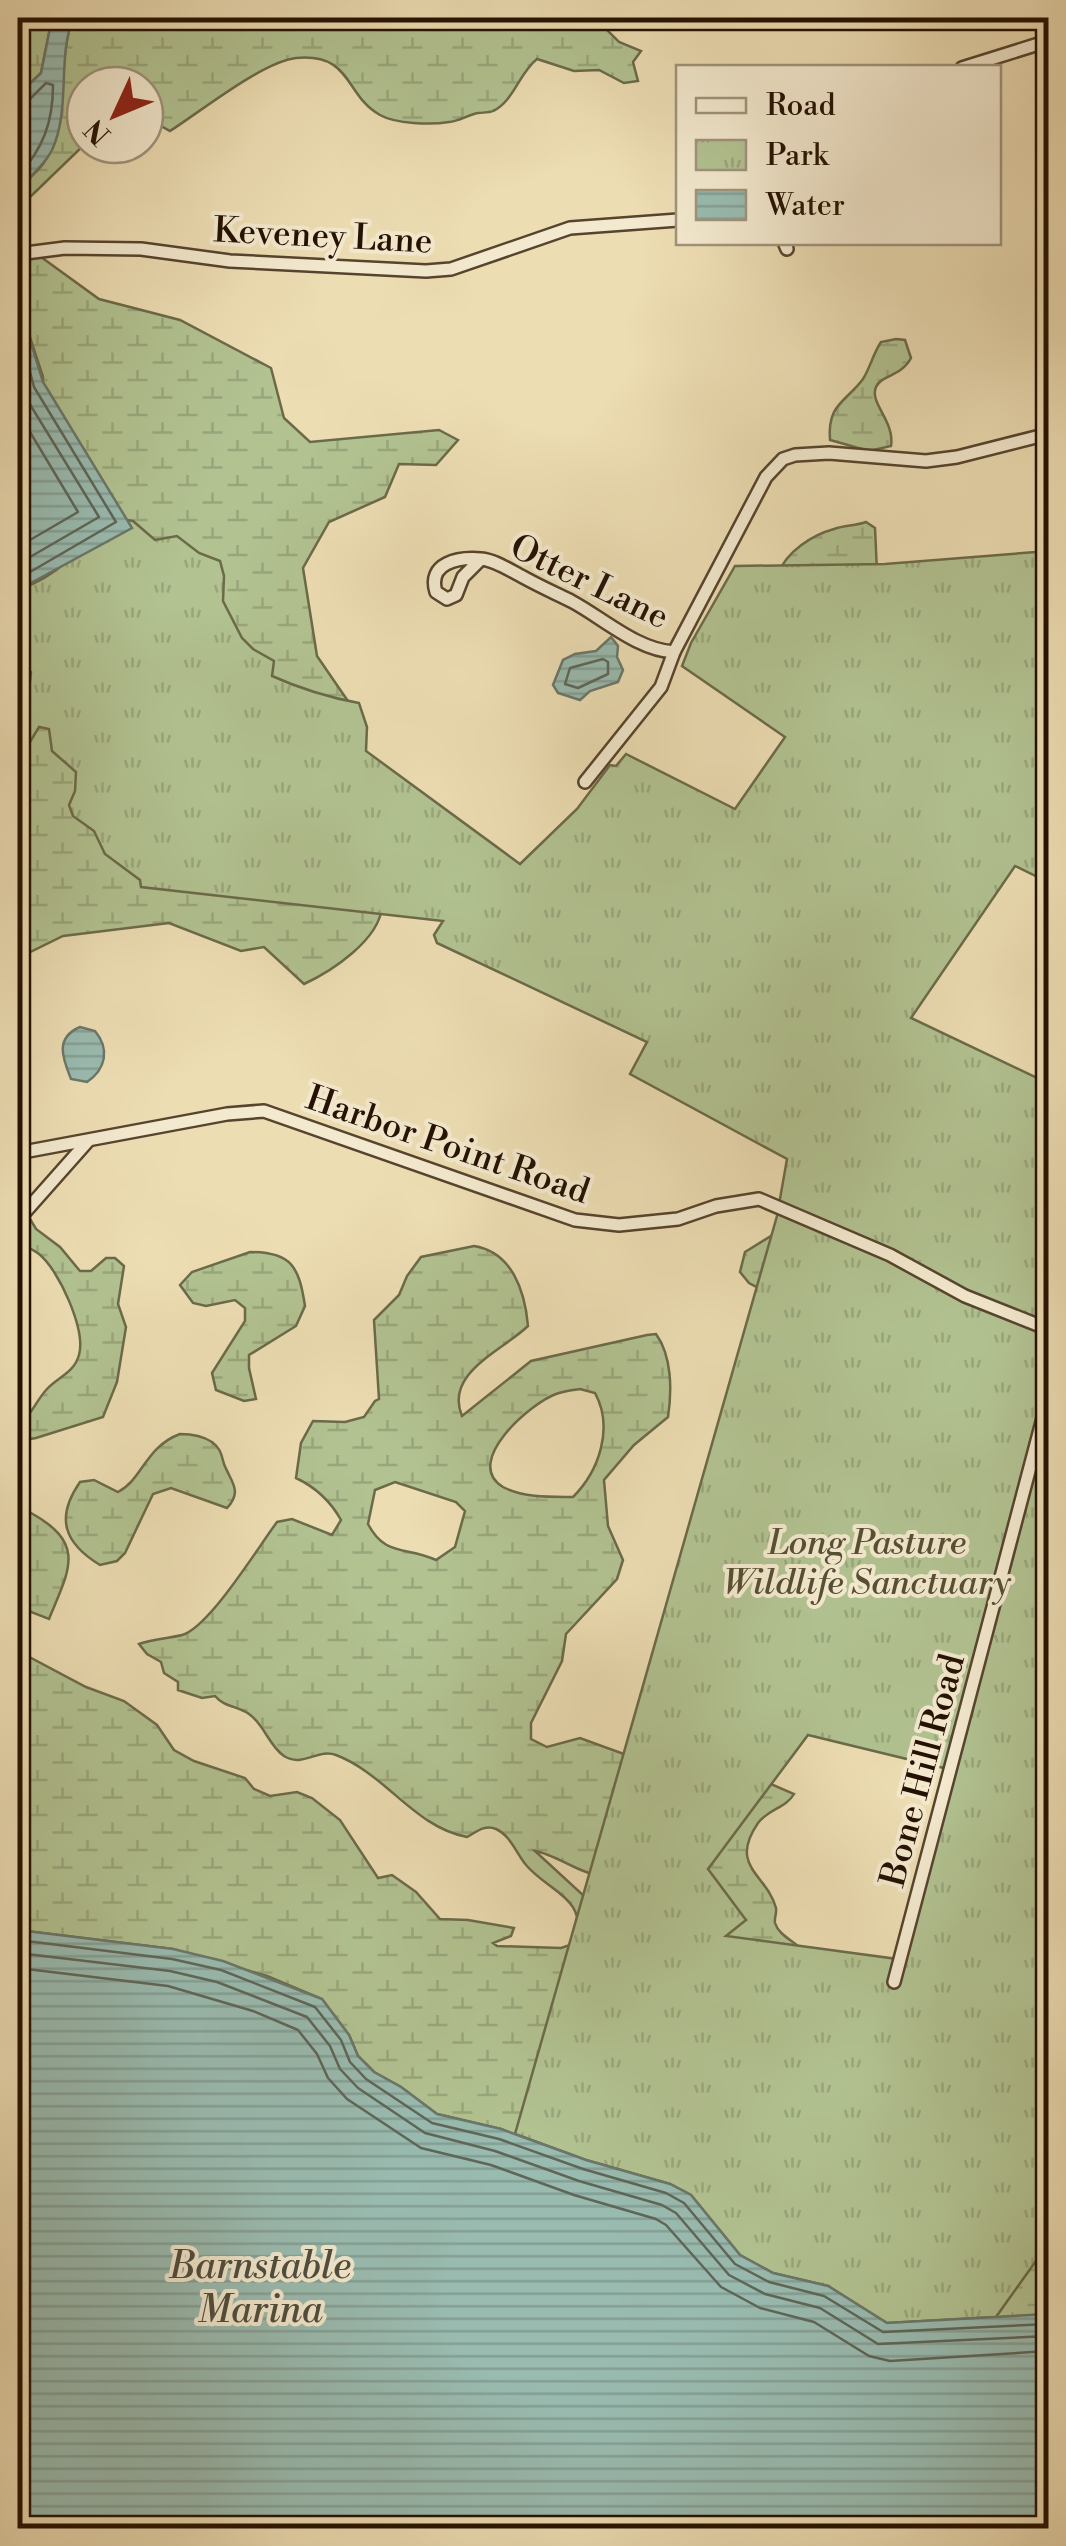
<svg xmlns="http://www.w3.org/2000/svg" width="1066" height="2546" font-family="'Libre Bodoni',serif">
	<defs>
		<pattern id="wetland-marsh" width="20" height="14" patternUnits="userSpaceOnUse" patternTransform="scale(2.5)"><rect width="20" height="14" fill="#b2c291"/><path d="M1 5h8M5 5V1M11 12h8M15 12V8" fill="none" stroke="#99a67b"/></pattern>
		<pattern id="park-tufts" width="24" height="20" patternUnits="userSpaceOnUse" patternTransform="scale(2.5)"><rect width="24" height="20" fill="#b2c291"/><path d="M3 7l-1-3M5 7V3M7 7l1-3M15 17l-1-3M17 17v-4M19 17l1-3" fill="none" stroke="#99a67b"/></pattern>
		<pattern id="water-rules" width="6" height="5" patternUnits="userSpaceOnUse" patternTransform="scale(2.5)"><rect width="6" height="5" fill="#99bbb0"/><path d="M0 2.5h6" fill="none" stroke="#84a096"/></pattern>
	</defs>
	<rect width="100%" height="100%" fill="#edddb3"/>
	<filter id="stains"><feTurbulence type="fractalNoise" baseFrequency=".002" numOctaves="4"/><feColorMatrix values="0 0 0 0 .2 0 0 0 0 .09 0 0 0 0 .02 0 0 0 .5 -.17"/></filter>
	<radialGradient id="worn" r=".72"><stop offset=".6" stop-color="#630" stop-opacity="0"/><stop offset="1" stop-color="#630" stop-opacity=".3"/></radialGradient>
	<g fill="url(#wetland-marsh)" stroke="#6b6a49" stroke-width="2.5" fill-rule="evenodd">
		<path d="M18,18H52L41,73L18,95Z"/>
		<path d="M73,18H595L619,42L641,51L633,62L638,81L624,83L599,70L574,71L537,59C519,73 514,101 493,111C493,112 479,113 478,113C468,115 459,121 449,122C431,125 396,124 380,115C344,95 353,53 296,58C262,62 200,112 170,131L145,117V85H85V144L29,198L18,221C17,169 38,184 52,147C68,105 58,58 73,18Z"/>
		<path d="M41,257L99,299L180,320L271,368L284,418L310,442L439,430L458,440L436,465L399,464L385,497L329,522L303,568L317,656L363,723L382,907C379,940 332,971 304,984L264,947L241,951L169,923L63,936L18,958V588L39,474L43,377L18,301V259Z"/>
		<path d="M896,339L905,340L911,358C901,377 881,375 876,387C869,403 895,421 891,446L869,451L830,440C827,404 846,402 863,379C870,368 873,354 881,342Z"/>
		<path d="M866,522L875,528L877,572L778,574C786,552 812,535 834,529C845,525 855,526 866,522Z"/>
		<path d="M20,1202L36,1229L60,1247L80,1271H91L106,1258H115L124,1266L118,1304L126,1327L117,1382L103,1417L36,1438L18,1441V1426C32,1415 35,1402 47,1389C58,1377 74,1373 79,1355C86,1330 59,1270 39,1254C33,1249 24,1246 18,1243V1204Z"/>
		<path d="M787,1226L764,1291L749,1283L740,1272L745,1252Z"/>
		<path d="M474,1246C512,1252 525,1291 528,1326C502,1351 444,1373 462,1416L531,1361L647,1335L656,1334C672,1356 672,1391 668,1417L634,1445L604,1480L608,1526L623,1560L617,1579L566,1634L562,1661L531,1723V1739L547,1747L580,1738L632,1757L755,1777L794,1794C786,1808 768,1809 758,1823C728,1867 767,1874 776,1908C777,1913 774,1918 775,1923C779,1936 795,1941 803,1951L740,1945L599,1875C580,1874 555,1854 535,1851L586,1898L1048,2052V2314L974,2319L501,2129L437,2114L401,2087L374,2072L358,2056L349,2035L322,1999L267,1976L173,1949L18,1930V1651L86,1687L124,1701L157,1725L174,1750L194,1761L245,1778L254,1789L270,1796L297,1792L312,1798L340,1820L378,1878L392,1875L416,1892L440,1919L468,1920L514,1928L511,1936L493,1943L497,1946L561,1948L576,1943C588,1897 550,1893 526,1865C516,1853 511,1836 496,1829C485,1824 476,1832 467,1837C414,1827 386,1774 336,1755C318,1748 303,1768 284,1756C269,1746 264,1724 249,1714C238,1706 224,1707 215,1696L202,1698L178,1690V1682L164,1673L161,1662L147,1654L139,1644C154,1638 176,1638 185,1634C213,1621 257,1549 277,1522L292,1519L332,1535L341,1520C331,1502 315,1487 296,1478L301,1443L313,1421L345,1422L364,1417L375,1401L379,1399L374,1320L399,1295L407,1276L421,1257ZM580,1389L595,1393C614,1428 599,1471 573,1497C551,1497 523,1498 503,1487C462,1462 531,1403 556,1394C563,1391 572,1390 580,1389ZM395,1482L456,1502L465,1511L455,1547L436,1560C406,1546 385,1557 368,1524L375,1490Z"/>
		<path d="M250,1252C292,1252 299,1267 305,1306L296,1326L249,1355V1368L256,1399L244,1401L216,1390L212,1373L245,1321V1308L235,1300L206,1306L193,1303L180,1285L192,1272Z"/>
		<path d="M180,1434C192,1434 203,1436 212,1442C221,1449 221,1454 224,1464C231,1482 243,1491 227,1508L171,1488L153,1494L125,1553L117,1561L100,1565C64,1543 55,1518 80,1482L94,1480L118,1492C143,1479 145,1447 180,1434Z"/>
		<path d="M31,1513C87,1544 69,1570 49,1619L18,1607V1516Z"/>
	</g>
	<path fill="url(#park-tufts)" stroke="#6b6a49" stroke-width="2.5" fill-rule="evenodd" d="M98,516L133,521L155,540L177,536L199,553L220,561L224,576L223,601L242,638L253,649L274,661L272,676C301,689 326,697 359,703L367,727L366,751L520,864L577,809L610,765L616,766L626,754L735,809L785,737L682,666L691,643L735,566L885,564L1048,551V882L1015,866L911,1018L1048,1083V2244L996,2317L887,2323L828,2286L773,2273L740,2255L691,2195L670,2184L586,2160L515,2134L777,1216L787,1159L630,1074L647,1042L437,943L434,935L443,921L141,887L140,880L105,854L94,831L73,816L69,805L75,791L76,772L52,751L49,729L39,727L27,747L18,734V694L29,690L31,672L18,660V606L21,603L18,590C58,575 79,555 98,516ZM808,1735L956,1771L905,1960L726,1936L746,1920L708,1869Z"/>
	<g fill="url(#water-rules)" stroke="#6a776a" stroke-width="2.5">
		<path d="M52,18H73C57,59 71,109 52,150C44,167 26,177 18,194V95L41,73Z"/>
		<path d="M18,301L43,382L132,528L18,590Z"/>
		<path d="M611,637L618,646L617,657L623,670L618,682L590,691L580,700L558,693L553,685L563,660L575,654L596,651Z"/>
		<path d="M80,1027L95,1031C110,1049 106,1069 87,1082L71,1079C63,1059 54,1038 80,1027Z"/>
		<path d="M18,1930L173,1949L223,1961L322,1999L349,2035L358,2056L374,2072L401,2087L437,2114L501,2129L586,2160L670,2184L691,2195L740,2255L773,2273L828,2286L887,2323L1048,2314V2528H18Z"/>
	</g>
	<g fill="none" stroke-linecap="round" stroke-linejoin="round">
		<g stroke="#5e6658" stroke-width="2.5">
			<path d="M18,104L27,102L46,83L53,85C53,122 43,149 18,176"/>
			<path d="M18,327L34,387L116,522L18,579"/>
			<path d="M18,376L23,393L99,517L18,564"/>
			<path d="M18,412L78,512L18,547"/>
			<path d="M603,659L608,662V674L578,688L565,684L570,668Z"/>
			<path d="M18,1940L172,1959L221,1970L315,2007L341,2040L350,2062L366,2079L432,2123L499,2139L583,2169L666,2193L684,2203L735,2264L769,2282L824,2296L883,2332L1048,2324"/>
			<path d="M18,1953L170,1971L217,1982L307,2017L330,2046L340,2069L358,2088L425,2133L495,2151L579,2181L662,2205L676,2213L729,2275L765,2294L820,2308L878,2344L1048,2336"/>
			<path d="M18,1968L168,1986L253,2011L298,2030L317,2054L328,2078L347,2099L421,2148L491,2165L574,2195L656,2219L666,2225L721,2287L760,2308L814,2322L869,2356L890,2361L1048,2351"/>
		</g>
		<g stroke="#56442e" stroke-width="16">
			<g id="street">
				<path d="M962,68L1048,41"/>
				<path d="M784,242L787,249"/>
				<path d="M18,254L65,248L141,249L230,261L426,271L451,269L570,228L678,220"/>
				<path d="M481,559L463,577L456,595L447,599L436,592C427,563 458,557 481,559C495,560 511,571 523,577C539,586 555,593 571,601C603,618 637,650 674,652"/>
				<path d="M585,782L661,687L674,652L766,477L783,459L795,455L829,453L926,461L957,457L1048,434"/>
				<path d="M18,1153L227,1114L264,1111L575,1220L619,1225L678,1219L716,1206L759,1199L890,1255L965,1296L1048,1329"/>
				<path d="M18,1220L88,1141"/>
				<path d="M894,1982L1048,1399"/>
			</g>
		</g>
		<use href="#street" stroke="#f3e9ce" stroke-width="11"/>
	</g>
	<g text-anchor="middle" stroke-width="8" stroke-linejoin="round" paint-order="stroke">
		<g font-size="35" fill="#241101" stroke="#f3e9ce">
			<text transform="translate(323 235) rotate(3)" y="12">Keveney Lane</text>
			<text transform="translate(590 581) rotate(26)" y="12">Otter Lane</text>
			<text transform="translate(448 1144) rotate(19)" y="12">Harbor Point Road</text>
			<text transform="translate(922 1770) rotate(-75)" y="12">Bone Hill Road</text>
		</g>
		<g font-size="35" font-style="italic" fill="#564f33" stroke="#f3e9ce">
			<text x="867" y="1554">Long Pasture<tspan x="867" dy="40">Wildlife Sanctuary</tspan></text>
		</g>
		<g font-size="38" font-style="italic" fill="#4d4c3e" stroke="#f3e9ce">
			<text x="260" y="2278">Barnstable<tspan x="260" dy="44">Marina</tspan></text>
		</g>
	</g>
	<rect width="1066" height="2546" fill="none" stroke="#edddb3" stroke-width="60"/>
	<rect x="20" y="20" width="1026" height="2506" fill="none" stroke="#241101" stroke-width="5"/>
	<rect x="30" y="30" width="1006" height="2486" fill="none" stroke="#241101" stroke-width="2.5"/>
	<rect x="676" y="65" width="325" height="180" fill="#f3e9ce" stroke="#a0937c" stroke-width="2.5"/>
	<rect x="696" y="98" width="50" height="15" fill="#f3e9ce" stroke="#a0937c" stroke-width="2.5"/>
	<text x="766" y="115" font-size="30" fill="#241101">Road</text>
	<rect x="696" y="140" width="50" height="30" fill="url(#park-tufts)" stroke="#a0937c" stroke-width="2.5"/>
	<text x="766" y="165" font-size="30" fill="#241101">Park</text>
	<rect x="696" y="190" width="50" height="30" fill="url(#water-rules)" stroke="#a0937c" stroke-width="2.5"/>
	<text x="766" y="215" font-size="30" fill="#241101">Water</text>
	<g transform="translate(115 115) rotate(226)"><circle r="48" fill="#f3e9ce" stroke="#a0937c" stroke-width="2.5"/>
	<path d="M0-8L18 38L0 25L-18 38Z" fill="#8f2418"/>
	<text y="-15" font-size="28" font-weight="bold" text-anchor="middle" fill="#241101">N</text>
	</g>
	<rect width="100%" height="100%" filter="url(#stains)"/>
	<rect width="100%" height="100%" fill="url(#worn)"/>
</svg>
